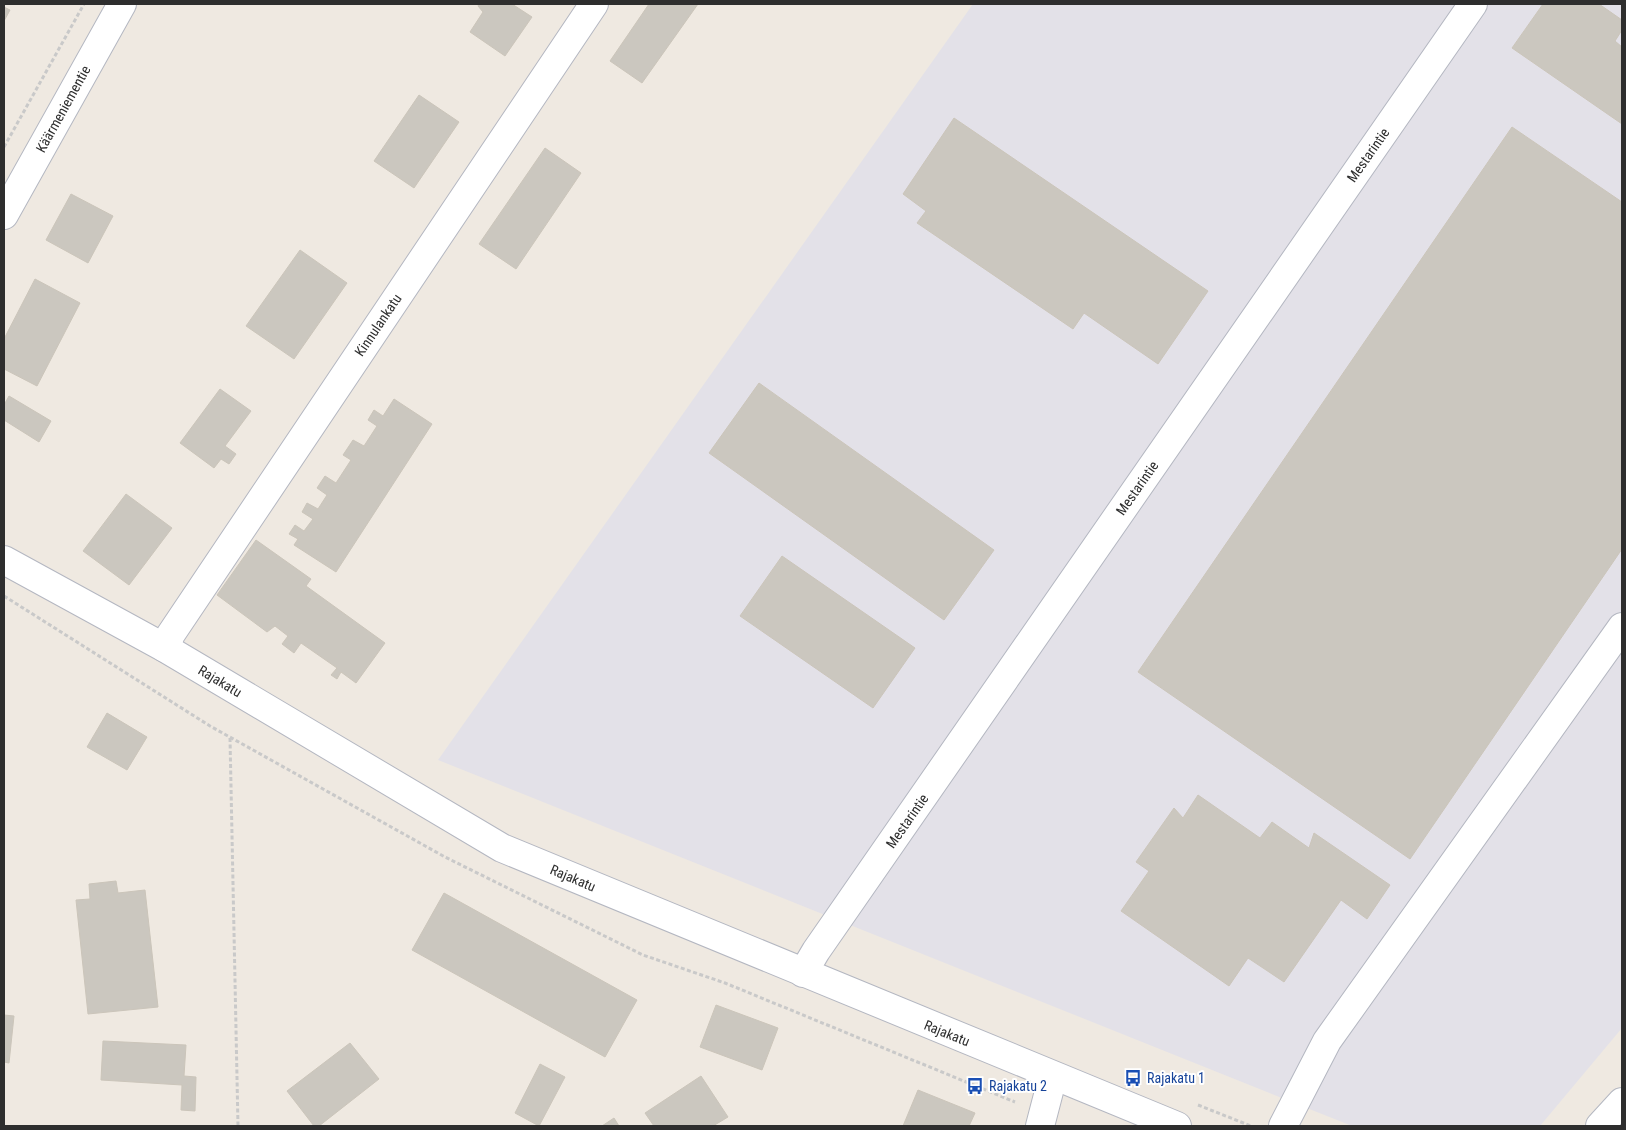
<svg xmlns="http://www.w3.org/2000/svg" width="1626" height="1130" font-family="'Roboto Condensed',sans-serif">
	<rect width="100%" height="100%" fill="#efe9e1"/>
	<path fill="#e3e1e8" d="M973,4H1622V1028L1540,1126H1352L438,760Z"/>
	<g fill="#cbc7bf" stroke="#cbc5ba">
		<path d="M479,4H512L532,17L505,56L470,32L483,12L478,6Z"/>
		<path d="M649,4H698L642,83L610,61Z"/>
		<path d="M1543,4H1599L1622,20V30L1615,41L1622,47V124L1512,48Z"/>
		<path d="M4,7L10,10L4,21Z"/>
		<path d="M419,95L459,122L414,188L374,161Z"/>
		<path d="M954,118L1208,291L1158,364L1084,313L1073,329L917,223L926,211L903,194Z"/>
		<path d="M1512,127L1622,202V549L1410,859L1138,672Z"/>
		<path d="M545,148L581,173L516,269L479,244Z"/>
		<path d="M71,194L113,216L88,263L46,240Z"/>
		<path d="M300,250L347,283L294,359L246,326Z"/>
		<path d="M35,279L80,303L37,386L4,369V339Z"/>
		<path d="M759,383L994,550L944,620L709,453Z"/>
		<path d="M220,389L251,411L225,446L236,454L229,464L221,459L214,468L180,443Z"/>
		<path d="M9,396L51,421L39,442L4,420V405Z"/>
		<path d="M394,399L432,424L336,572L294,545L298,539L289,534L295,525L304,531L313,519L302,512L307,503L318,509L327,495L317,488L325,476L336,483L351,460L343,455L353,440L364,446L377,426L368,420L374,410L383,416Z"/>
		<path d="M126,494L172,528L129,585L83,551Z"/>
		<path d="M256,540L311,579L306,586L385,643L356,683L341,672L337,679L331,675L337,668L301,643L294,653L282,644L288,636L275,626L267,632L217,595Z"/>
		<path d="M782,556L915,648L873,708L740,616Z"/>
		<path d="M107,713L147,737L127,770L87,747Z"/>
		<path d="M1198,795L1260,838L1272,822L1309,848L1314,833L1390,885L1367,919L1341,900L1284,982L1248,958L1229,986L1121,911L1149,871L1136,862L1174,808L1183,818Z"/>
		<path d="M116,881L118,893L145,890L158,1007L88,1014L76,900L90,899L89,884Z"/>
		<path d="M444,893L637,1000L605,1057L412,950Z"/>
		<path d="M716,1005L778,1028L762,1070L700,1047Z"/>
		<path d="M4,1015L14,1016L9,1063L4,1062Z"/>
		<path d="M103,1041L186,1045L184,1076L196,1077L195,1111L181,1110L182,1085L101,1080Z"/>
		<path d="M350,1043L379,1079L319,1126H314L287,1091Z"/>
		<path d="M540,1064L565,1077L539,1126L515,1113Z"/>
		<path d="M701,1076L728,1117L713,1126H654L645,1113Z"/>
		<path d="M918,1090L975,1113L969,1126H903Z"/>
		<path d="M614,1118L619,1126H602Z"/>
	</g>
	<g fill="none" stroke-linecap="round" stroke-linejoin="round">
		<g stroke="#b4b7c1" stroke-width="30">
			<g id="minor">
				<path d="M4,215L122,4"/>
				<path d="M4,560L165,648L502,848L1177,1126"/>
				<path d="M165,648L171,634L594,4"/>
				<path d="M803,973L816,951L1473,4"/>
				<path d="M1040,1126L1053,1076"/>
				<path d="M1283,1126L1327,1041L1622,627"/>
				<path d="M1600,1126L1622,1102"/>
			</g>
		</g>
		<g stroke="#c9c9c9" stroke-width="3" stroke-dasharray="4 2.5" stroke-linecap="butt">
			<path d="M4,147L84,4"/>
			<path d="M4,596L210,726L445,857L643,955L725,983L1015,1102"/>
			<path d="M230,738L238,1126"/>
			<path d="M1198,1105L1251,1126"/>
		</g>
		<use href="#minor" stroke="#fff" stroke-width="28"/>
	</g>
	<defs>
		<g id="bus-bare" transform="scale(1.35)"><path d="M-5-6H5V4H4V6H2V4H-2V6H-4V4H-5ZM-3.5-4V0h7V-4ZM-3.5 1.2v1.5H-2V1.2ZM2 1.2v1.5H3.5V1.2Z" fill="#1a4fb4" stroke="#fff" stroke-width="2.5" paint-order="stroke"/></g>
	</defs>
	<g fill-rule="evenodd">
		<use href="#bus-bare" x="1133" y="1078"/>
		<use href="#bus-bare" x="975" y="1086"/>
	</g>
	<g text-anchor="middle" stroke-width="4" stroke-linejoin="round" paint-order="stroke">
		<g font-size="14" fill="#2e2e2e" stroke="#fff">
			<text transform="translate(63 109) rotate(-61)" y="5">Käärmeniementie</text>
			<text transform="translate(1368 155) rotate(-55)" y="5">Mestarintie</text>
			<text transform="translate(378 325) rotate(-56)" y="5">Kinnulankatu</text>
			<text transform="translate(1137 488) rotate(-55)" y="5">Mestarintie</text>
			<text transform="translate(220 681) rotate(31)" y="5">Rajakatu</text>
			<text transform="translate(907 821) rotate(-55)" y="5">Mestarintie</text>
			<text transform="translate(573 878) rotate(23)" y="5">Rajakatu</text>
			<text transform="translate(947 1033) rotate(22)" y="5">Rajakatu</text>
		</g>
		<g font-size="14" fill="#164399" stroke="#fff" text-anchor="start">
			<text x="1147" y="1083">Rajakatu 1</text>
			<text x="989" y="1091">Rajakatu 2</text>
		</g>
	</g>
	<rect width="1626" height="1130" fill="none" stroke="#2e2e2e" stroke-width="10"/>
</svg>
